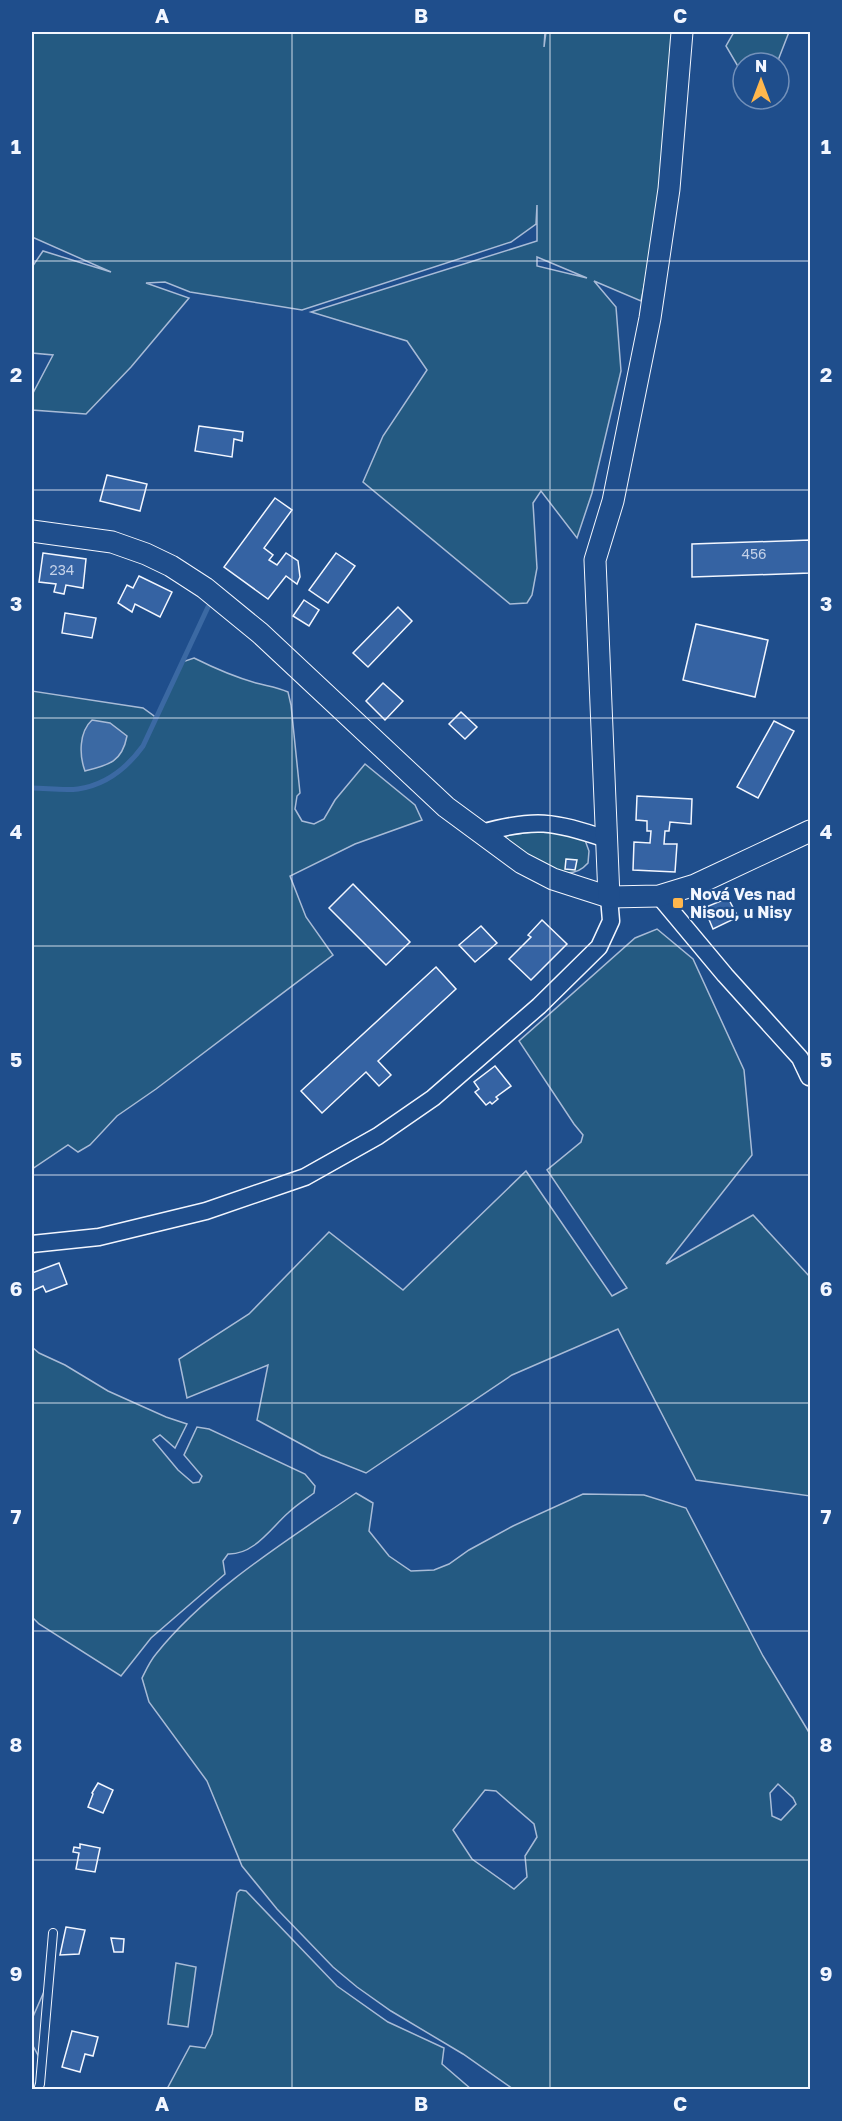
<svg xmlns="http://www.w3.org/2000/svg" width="842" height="2121" font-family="'Golos Text',sans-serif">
	<rect width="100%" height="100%" fill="#1f4e8c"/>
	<g fill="#245a82" stroke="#a8bbd7" stroke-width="1.5" fill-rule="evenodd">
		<path d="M32,32H545L544,47L546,32H676L667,176L641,301L594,281L616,307L621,371L592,493L577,538L541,491L533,503L537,568L532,595L527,603L510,604L363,482L383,436L427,370L407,341L311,312L537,241V205L536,224L511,242L302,310L190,292L165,282L146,283L189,298L131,367L86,414L32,410V395L53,355L32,353V267L43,251L111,272L32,237ZM537,257L587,278L537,266Z"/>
		<path d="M734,32H789L777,63H743V75L726,46Z"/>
		<path d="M194,658C214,668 235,677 256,683C267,686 277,687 288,692L291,705L300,793L297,796L295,809L302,821L314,824L324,819L335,800L365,764L415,805L422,820L355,844L290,876L306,917L333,955L156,1089L117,1116L90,1145L78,1152L68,1145L32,1169V691L143,708L157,718L182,662Z"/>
		<path d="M533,832L563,833L585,840L589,851L588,863C564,891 525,853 504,837L508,835Z"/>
		<path d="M657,929L693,959L744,1070L752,1155L666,1264L753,1215L810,1277V1496L696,1480L618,1329L512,1375L366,1473L321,1455L257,1420L268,1365L187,1398L179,1359L249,1314L329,1232L403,1290L526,1171L612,1296L627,1288L547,1170L581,1142L583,1135L574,1124L519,1041L635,938Z"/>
		<path d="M32,1347L39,1353L65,1365L108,1391L166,1417L187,1424L175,1448L160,1435L153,1440L178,1470L193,1483L199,1482L202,1476L184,1455L197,1427L209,1429L305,1474L315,1486L314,1493C306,1499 296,1505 288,1513C271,1528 254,1555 228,1554L223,1561L225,1574L151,1638L121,1676L39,1624L32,1617Z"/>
		<path d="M356,1493L373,1503L369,1531L389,1556L411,1571L434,1570L449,1564L469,1550L513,1526L583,1494L644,1495L686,1508L763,1656L810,1734V2089H513L463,2054L391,2011L357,1987L333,1967L277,1909L242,1866L207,1781L149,1702L142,1678C146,1670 150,1661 156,1654C208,1589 288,1540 356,1493ZM778,1784L793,1798L796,1804L781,1820L772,1816L770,1793ZM485,1790L496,1791L534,1824L537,1837L525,1856L527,1877L514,1889L472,1859L453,1830Z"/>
		<path d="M240,1890L246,1891L337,1986L388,2022L444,2048L442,2064L471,2089H167L190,2046L205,2048L212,2034L237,1893Z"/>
		<path d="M176,1963L196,1967L188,2027L168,2024Z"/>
	</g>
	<path fill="#305b95" stroke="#a8bbd7" stroke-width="1.5" d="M46,1987L39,2057L32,2044V2019Z"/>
	<path fill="#3b69a3" stroke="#a8bbd7" stroke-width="1.5" d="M92,720L110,723L127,736C122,762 109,765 85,771C79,755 79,732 92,720Z"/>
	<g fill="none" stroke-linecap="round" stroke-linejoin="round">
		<g stroke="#3b69a3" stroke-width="5">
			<path d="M32,788C46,788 64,791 78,789C105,785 127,768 143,746L208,607"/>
			<path d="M32,2084L44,2090"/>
		</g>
	</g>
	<g fill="#3563a3" stroke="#f2f6ff" stroke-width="1.5">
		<path d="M199,426L243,432L242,441L234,439L232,457L195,451Z"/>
		<path d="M107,475L147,484L140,511L100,501Z"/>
		<path d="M275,498L292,510L264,548L273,555L269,560L277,565L286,553L298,561L300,577L297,584L286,576L268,599L224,567Z"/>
		<path d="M810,540V573L692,577V544Z"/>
		<path d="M43,553L86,559L83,588L66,585L64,594L54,592L56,584L39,582Z"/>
		<path d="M336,553L355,566L328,603L309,590Z"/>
		<path d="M139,576L172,592L160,617L135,604L132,612L118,603L127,585L133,588Z"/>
		<path d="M304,600L319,610L309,626L293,616Z"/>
		<path d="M398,607L412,621L368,667L353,653Z"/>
		<path d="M65,613L96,618L92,638L62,633Z"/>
		<path d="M696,624L768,640L755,697L683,680Z"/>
		<path d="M383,683L403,701L385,720L366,701Z"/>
		<path d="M461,712L477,727L465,739L449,724Z"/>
		<path d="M774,721L794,731L758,798L737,787Z"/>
		<path d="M637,796L692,799L691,824L670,822L669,831H665L664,844H677L675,872L633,870L634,842L650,843L651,831H647V821L636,820Z"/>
		<path d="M566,859L577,860L575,870L565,869Z"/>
		<path d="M353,884L410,942L386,965L329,908Z"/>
		<path d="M728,898L738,917L713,929L708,917L711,916L706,907Z"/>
		<path d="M542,920L567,944L531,980L509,959L531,937L528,935Z"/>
		<path d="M481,926L497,943L475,962L459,945Z"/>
		<path d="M436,967L456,989L378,1061L391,1075L379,1086L366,1072L322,1113L301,1091Z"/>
		<path d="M495,1066L511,1086L496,1097L498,1099L492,1104L490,1102L486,1105L475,1092L479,1089L474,1082Z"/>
		<path d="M59,1263L67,1284L46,1292L43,1286L32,1291V1273Z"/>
		<path d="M98,1783L113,1790L103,1813L88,1807L93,1794L92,1793Z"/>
		<path d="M80,1844L100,1848L95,1872L76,1869L79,1853L73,1852L74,1847L80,1848Z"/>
		<path d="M66,1927L85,1930L79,1954L60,1955Z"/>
		<path d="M111,1938L124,1939L123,1952H114Z"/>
		<path d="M72,2031L98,2037L93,2056L85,2054L80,2072L62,2067Z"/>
	</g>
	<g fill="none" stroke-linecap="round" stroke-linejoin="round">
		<g stroke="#f2f6ff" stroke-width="10">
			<path id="service" d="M38,2090L40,2084L53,1933"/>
		</g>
		<g stroke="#f2f6ff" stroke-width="19">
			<g id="minor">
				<path d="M481,833C535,818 553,821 606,839"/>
				<path d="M659,896L725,975L800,1058L809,1077"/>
				<path d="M32,1244L99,1237L206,1211L305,1177L378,1136L433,1098L539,1006L599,947L611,921L609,897"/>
			</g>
		</g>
		<g stroke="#f2f6ff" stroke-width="23">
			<g id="tertiary">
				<path d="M32,531L112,542L146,554L171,566L205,588L260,633L446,807L522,863L553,879L609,897L659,896L695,885L810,831"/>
				<path d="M609,897L595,560L613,501L650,318L669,189L682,32"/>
			</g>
		</g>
		<use href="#service" stroke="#1f4e8c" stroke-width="8"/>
		<use href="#minor" stroke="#1f4e8c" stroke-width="16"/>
		<use href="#tertiary" stroke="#1f4e8c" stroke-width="21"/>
	</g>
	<path fill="none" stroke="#f2f6ff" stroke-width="1.5" stroke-opacity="0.55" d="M292,32V2090M550,32V2090M32,261H810M32,490H810M32,718H810M32,946H810M32,1175H810M32,1403H810M32,1631H810M32,1860H810"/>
	<rect fill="#ffb74d" stroke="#1f4e8c" stroke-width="2" x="672" y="897" width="12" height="12" rx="3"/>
	<g text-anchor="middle" stroke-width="4.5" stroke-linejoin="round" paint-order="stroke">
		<g font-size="14" fill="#c3d1e8">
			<text x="754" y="559">456</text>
			<text x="62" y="575">234</text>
		</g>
		<g font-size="16" font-weight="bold" fill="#f2f6ff" stroke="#1f4e8c" text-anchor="start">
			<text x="690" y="900">Nová Ves nad<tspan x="690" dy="18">Nisou, u Nisy</tspan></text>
		</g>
	</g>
	<rect width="842" height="2121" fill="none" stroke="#1f4e8c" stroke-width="66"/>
	<g transform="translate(761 81)"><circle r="28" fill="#1f4e8c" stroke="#7391ba" stroke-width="1.5"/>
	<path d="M0-4.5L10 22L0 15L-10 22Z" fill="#ffb74d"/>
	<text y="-9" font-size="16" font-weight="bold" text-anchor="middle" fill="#f2f6ff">N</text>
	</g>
	<rect x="33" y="33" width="776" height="2055" fill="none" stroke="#f2f6ff" stroke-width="2"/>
	<g font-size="20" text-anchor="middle" font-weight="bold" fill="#f2f6ff">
		<text x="162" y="23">A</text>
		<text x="421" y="23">B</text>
		<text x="680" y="23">C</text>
		<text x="16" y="154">1</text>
		<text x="826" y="154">1</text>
		<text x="16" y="382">2</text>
		<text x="826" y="382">2</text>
		<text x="16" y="611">3</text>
		<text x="826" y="611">3</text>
		<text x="16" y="839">4</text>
		<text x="826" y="839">4</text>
		<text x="16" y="1067">5</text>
		<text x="826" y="1067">5</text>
		<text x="16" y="1296">6</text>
		<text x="826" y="1296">6</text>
		<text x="16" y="1524">7</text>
		<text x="826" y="1524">7</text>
		<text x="16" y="1752">8</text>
		<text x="826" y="1752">8</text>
		<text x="16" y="1981">9</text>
		<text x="826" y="1981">9</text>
		<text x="162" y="2111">A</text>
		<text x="421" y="2111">B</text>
		<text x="680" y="2111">C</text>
	</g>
</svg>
